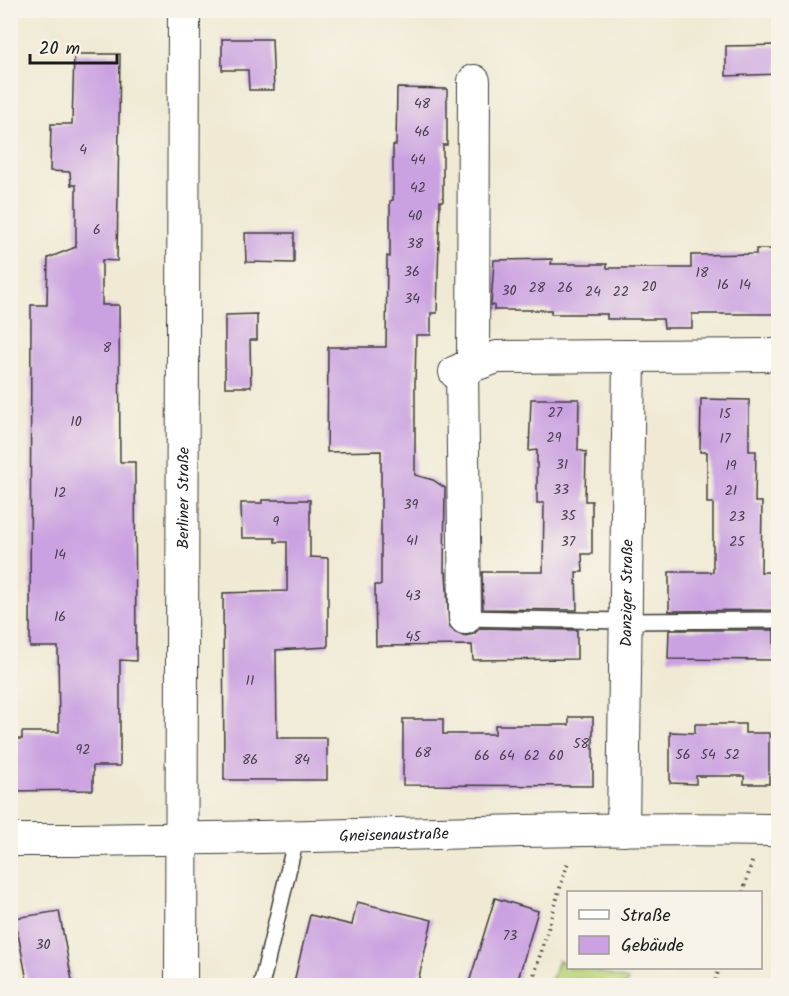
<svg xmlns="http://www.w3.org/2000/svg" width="789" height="996" font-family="Kalam,sans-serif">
	<rect width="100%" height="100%" fill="#f7f3e8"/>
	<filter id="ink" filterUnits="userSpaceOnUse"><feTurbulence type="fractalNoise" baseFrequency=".0167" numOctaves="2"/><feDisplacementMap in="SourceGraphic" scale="12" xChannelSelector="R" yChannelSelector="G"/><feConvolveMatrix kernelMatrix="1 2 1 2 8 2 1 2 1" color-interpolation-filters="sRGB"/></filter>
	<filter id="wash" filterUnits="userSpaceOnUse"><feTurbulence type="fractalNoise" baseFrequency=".008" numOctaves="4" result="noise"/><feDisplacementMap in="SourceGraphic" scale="24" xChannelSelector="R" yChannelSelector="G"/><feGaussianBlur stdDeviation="1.35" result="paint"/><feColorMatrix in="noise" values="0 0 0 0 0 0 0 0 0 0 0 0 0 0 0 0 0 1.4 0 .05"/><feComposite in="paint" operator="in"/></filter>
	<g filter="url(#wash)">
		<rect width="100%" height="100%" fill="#f0ead4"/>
		<path fill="#b9d378" stroke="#6a784a" stroke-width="1.5" d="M558,960L568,963V968H584L628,980L626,985H550Z"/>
		<g id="blocks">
			<g fill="#cba2e1">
				<path d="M222,39H272L274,90H249L248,70H222Z"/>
				<path d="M778,45V74L726,76V46Z"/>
				<path d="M74,54H120L117,261L102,260V305H119L120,462H135L136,661L120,660V766H93V790L10,791V739H22V732H59L58,647H30L31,305H47L48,258L76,247V185H71L70,172L50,171L51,124H72Z"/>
				<path d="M397,88L447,89V145H443V201H440L437,313H431V335H416L415,387V475L433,480L445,488L444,572H446L449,627L456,633L465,636L474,634L480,628L577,630V659L473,660L472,645L376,646L375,585H381V451L327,452L328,347H386L387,256L390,257V201L393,200V145H396Z"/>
				<path d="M245,233H294V263L246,262Z"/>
				<path d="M756,249H778V314H692V328H664L663,319H607V314H551V310H494V305H491L494,260L552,259L551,264H607V268H691V255L756,254Z"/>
				<path d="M257,314V340H250L251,387H225V315Z"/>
				<path d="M531,399H579L578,450L586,452L585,501H592V554H582L583,572H576L577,610L483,609L482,572H543L544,503H537V450L529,451Z"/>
				<path d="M701,399L749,400V451H756L755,502H762L761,572H774V610L669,611V572H713V503H707V452H700Z"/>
				<path d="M262,500H310V557L328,558V647L276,650L277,738H327V780H224L223,593L287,591V542H275V538H242L241,503H262Z"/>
				<path d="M669,630H774V660L668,659Z"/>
				<path d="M569,717H593V786L403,785V719H443V734H495V725H569Z"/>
				<path d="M695,724H745V733H769V784H744V776H696V784L670,783V732L695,733Z"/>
				<path d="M495,898L538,911L516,986H468Z"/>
				<path d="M357,902L432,920L417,986H293L310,915L352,925Z"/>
				<path d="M59,911L73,986H28L15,918Z"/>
			</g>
		</g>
	</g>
	<g filter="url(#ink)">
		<use href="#blocks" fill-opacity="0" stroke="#3c3b38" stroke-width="1.5"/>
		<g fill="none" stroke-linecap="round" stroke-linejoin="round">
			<g stroke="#3c3b38" stroke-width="18">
				<g id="lane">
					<path d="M465,618L624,621L778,620"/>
					<path d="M261,986L296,838"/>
				</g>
			</g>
			<g stroke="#3c3b38" stroke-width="34">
				<g id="street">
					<path d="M473,366L474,81"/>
					<path d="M462,369L465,618"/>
					<path d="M455,372L497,357L629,356"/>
					<path id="s1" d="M623,830L629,356L778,355"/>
					<path id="s2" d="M10,840C267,841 523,826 778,830"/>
					<path id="s3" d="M181,986L184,10"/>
				</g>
			</g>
			<g stroke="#3c3b38" stroke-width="4" stroke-dasharray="1.5 4.5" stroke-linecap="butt">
				<path d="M743,892L753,859"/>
				<path d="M531,986L568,861"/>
				<path d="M714,986L719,968"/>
			</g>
			<use href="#lane" stroke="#fff" stroke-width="15"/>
			<use href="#street" stroke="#fff" stroke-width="32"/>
		</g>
	</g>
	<g text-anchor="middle" stroke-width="4.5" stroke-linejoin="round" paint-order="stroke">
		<g font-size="14" fill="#483e4d">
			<text x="422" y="108">48</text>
			<text x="422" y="136">46</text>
			<text x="83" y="154">4</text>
			<text x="418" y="164">44</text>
			<text x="418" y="192">42</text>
			<text x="415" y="220">40</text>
			<text x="97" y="234">6</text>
			<text x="415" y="248">38</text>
			<text x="412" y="276">36</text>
			<text x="702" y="277">18</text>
			<text x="723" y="289">16</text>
			<text x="745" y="289">14</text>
			<text x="649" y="291">20</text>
			<text x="537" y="292">28</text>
			<text x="565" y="292">26</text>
			<text x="509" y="295">30</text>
			<text x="593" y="296">24</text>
			<text x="621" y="296">22</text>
			<text x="412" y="303">34</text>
			<text x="107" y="352">8</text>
			<text x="555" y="417">27</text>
			<text x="725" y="418">15</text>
			<text x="76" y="426">10</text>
			<text x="554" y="442">29</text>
			<text x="725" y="443">17</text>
			<text x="562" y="469">31</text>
			<text x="731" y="470">19</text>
			<text x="561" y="494">33</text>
			<text x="731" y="495">21</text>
			<text x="60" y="497">12</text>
			<text x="411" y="509">39</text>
			<text x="568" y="520">35</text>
			<text x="737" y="521">23</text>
			<text x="276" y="526">9</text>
			<text x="412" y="545">41</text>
			<text x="568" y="546">37</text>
			<text x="737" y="546">25</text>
			<text x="60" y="559">14</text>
			<text x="413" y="600">43</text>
			<text x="60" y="621">16</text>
			<text x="413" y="641">45</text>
			<text x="250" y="685">11</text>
			<text x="581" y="748">58</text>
			<text x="83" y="754">92</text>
			<text x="423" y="757">68</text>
			<text x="683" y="759">56</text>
			<text x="708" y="759">54</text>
			<text x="732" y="759">52</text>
			<text x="482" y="760">66</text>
			<text x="507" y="760">64</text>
			<text x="532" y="760">62</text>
			<text x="556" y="760">60</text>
			<text x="250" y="764">86</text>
			<text x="302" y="764">84</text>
			<text x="510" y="940">73</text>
			<text x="43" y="949">30</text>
		</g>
		<g font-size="16" fill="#1c1c1c" stroke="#f7f3e8">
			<text dy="6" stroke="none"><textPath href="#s3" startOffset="488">Berliner Straße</textPath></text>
			<text dy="6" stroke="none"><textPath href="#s1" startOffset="237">Danziger Straße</textPath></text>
			<text dy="6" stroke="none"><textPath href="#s2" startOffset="384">Gneisenaustraße</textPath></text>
		</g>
	</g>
	<rect width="789" height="996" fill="none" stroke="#f7f3e8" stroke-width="36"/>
	<rect x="567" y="891" width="195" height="78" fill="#f7f3e8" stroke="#9f9d96" stroke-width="1.5"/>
	<rect x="579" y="910" width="30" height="9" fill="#ffffff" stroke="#9f9d96" stroke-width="1.5"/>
	<text x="621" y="921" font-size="18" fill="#1c1c1c">Straße</text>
	<rect x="579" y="936" width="30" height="18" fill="#cba2e1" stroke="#9f9d96" stroke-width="1.5"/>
	<text x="621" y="951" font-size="18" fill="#1c1c1c">Gebäude</text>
	<path d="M30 54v9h87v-9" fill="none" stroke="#1c1c1c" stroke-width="3"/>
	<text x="39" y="54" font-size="18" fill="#1c1c1c" stroke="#f7f3e8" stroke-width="4.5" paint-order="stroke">20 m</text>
</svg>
